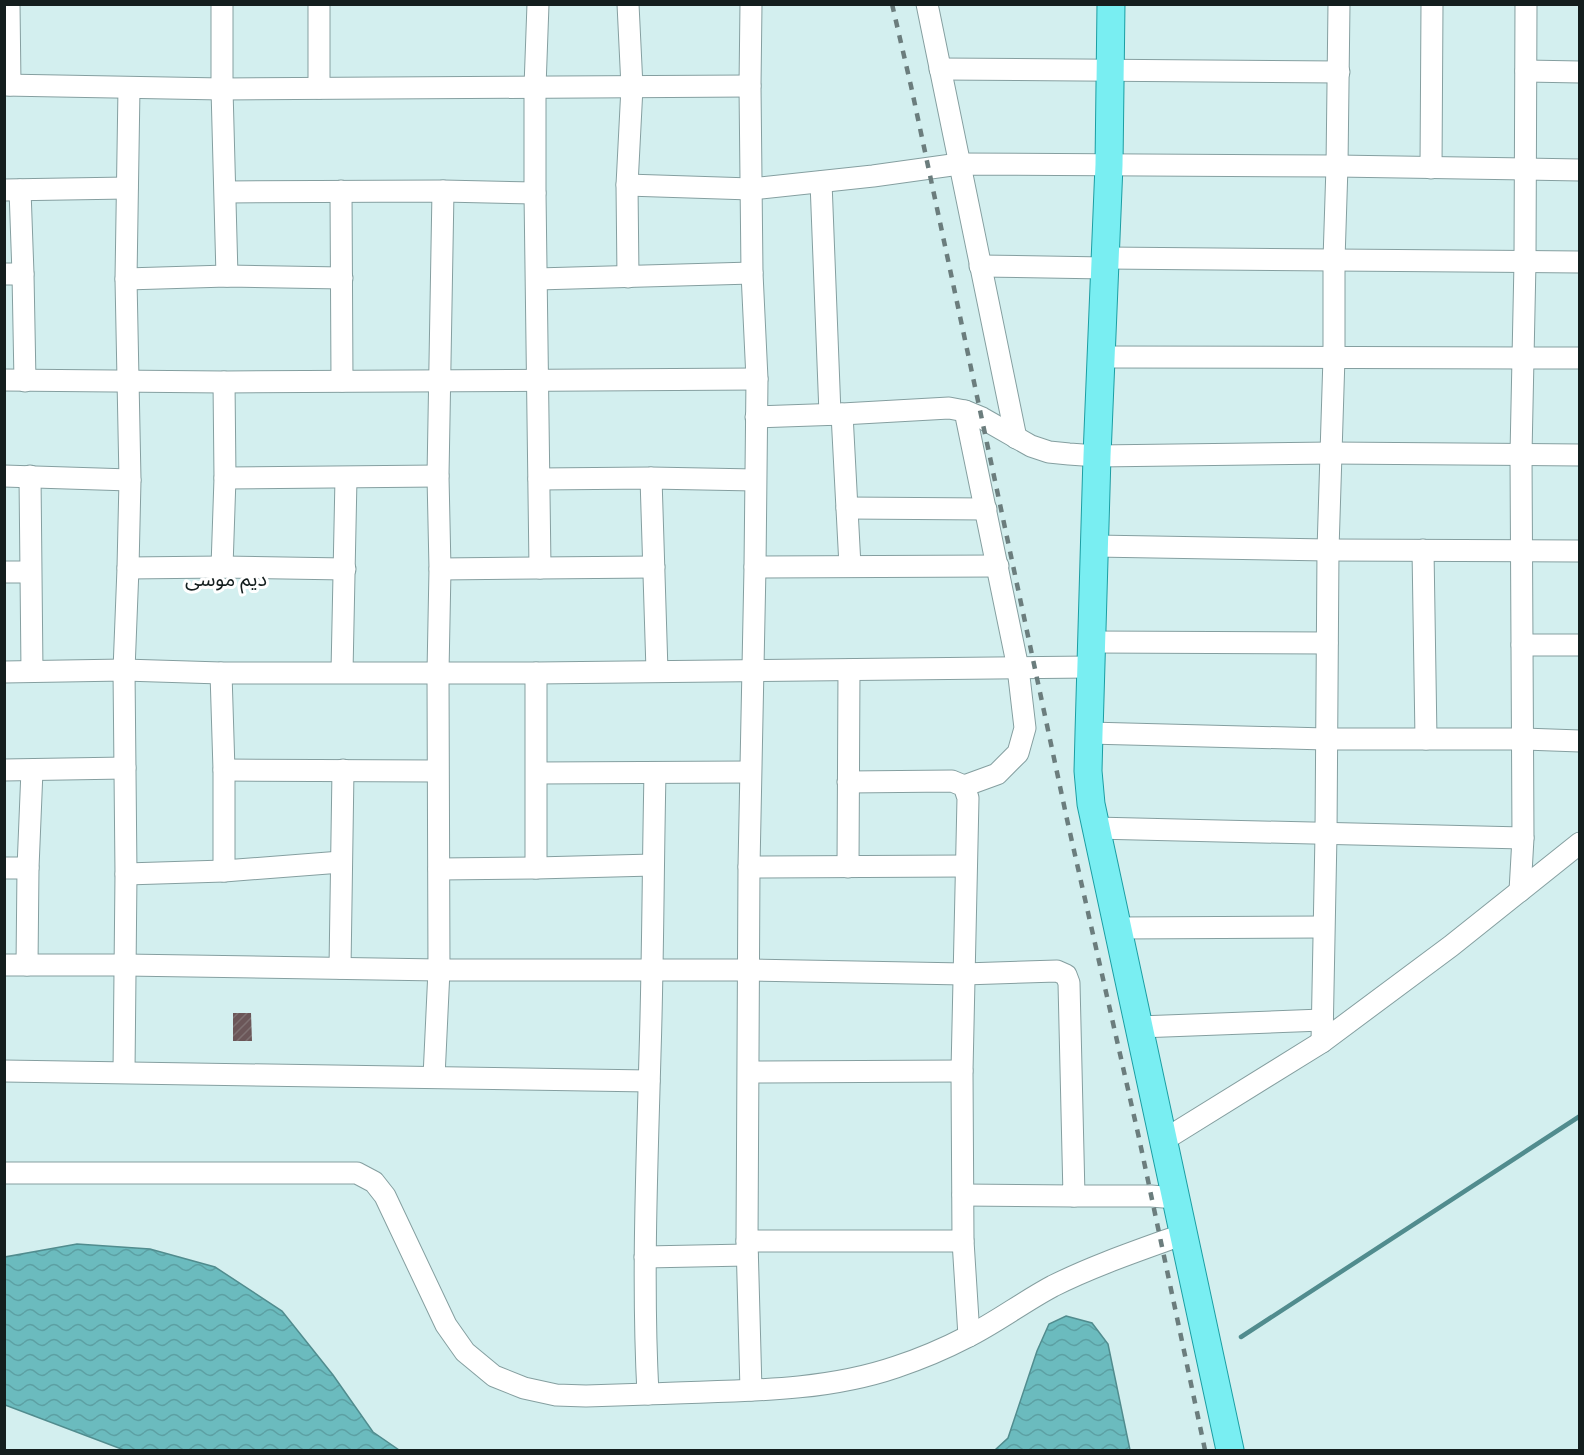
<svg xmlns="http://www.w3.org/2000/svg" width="1584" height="1455" font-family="Figtree,'Noto Sans Arabic',sans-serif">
	<defs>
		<pattern id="water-waves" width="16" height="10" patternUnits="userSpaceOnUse" patternTransform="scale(1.5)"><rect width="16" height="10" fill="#6bbbbe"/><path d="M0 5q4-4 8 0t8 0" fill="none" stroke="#5ca0a3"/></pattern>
		<pattern id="building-hatch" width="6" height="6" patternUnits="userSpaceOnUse" patternTransform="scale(1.5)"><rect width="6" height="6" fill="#6b5658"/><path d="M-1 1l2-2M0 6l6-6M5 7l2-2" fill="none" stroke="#7e7071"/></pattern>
	</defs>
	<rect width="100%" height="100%" fill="#d3efef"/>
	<g fill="url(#water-waves)" stroke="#518c8e" stroke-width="1.5">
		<path d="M77,1244L150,1249L215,1267L282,1311L333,1375L373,1432L399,1450H124L5,1405V1257Z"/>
		<path d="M1066,1316L1092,1323L1108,1344L1130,1450H995L1008,1438L1037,1351L1049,1324Z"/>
	</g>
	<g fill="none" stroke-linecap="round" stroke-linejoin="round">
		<path stroke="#518c8e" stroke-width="4.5" d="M1241,1337L1580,1116"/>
	</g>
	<path fill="url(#building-hatch)" d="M233,1013H251L252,1041H233Z"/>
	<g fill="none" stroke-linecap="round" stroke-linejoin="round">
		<g stroke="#859fa0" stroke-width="23">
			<g id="minor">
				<path d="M9,4L10,85"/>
				<path d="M222,4V89L227,276"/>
				<path d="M538,4L535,87V193L540,568"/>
				<path d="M751,4L750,86L752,273L757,379L755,567L749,867L747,1241L751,1390"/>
				<path d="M927,4L1016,438"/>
				<path d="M940,69L1339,72"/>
				<path d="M1526,71L1580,72"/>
				<path d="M4,85L222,89L750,86"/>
				<path d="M319,88V4"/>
				<path d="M1431,168L1432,4"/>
				<path d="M821,182L830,414"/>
				<path d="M627,185L751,189L873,176L959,164L1337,166L1580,170"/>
				<path d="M4,190L127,188"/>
				<path d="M20,190L23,274L25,381"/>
				<path d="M341,191L342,381"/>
				<path d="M226,192L443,191L535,193"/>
				<path d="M1106,258L1580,262"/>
				<path d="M980,266L1105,268"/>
				<path d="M4,274H23"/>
				<path d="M628,277L627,185L632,87L628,4"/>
				<path d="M126,279L227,276L342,278"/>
				<path d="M537,279L752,273"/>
				<path d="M1102,357L1580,358"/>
				<path d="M4,380L224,382L757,379"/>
				<path d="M842,414L850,566"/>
				<path d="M756,417L842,414L949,408L965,411L982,418L1031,446L1049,452L1069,454L1097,456L1331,453L1580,455"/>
				<path d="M4,476L130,480"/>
				<path d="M30,476L32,671"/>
				<path d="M225,478L438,476"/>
				<path d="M651,478L657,671"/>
				<path d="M539,479L651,478L755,480"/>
				<path d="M847,508L986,509"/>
				<path d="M1095,546L1328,550L1580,551"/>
				<path d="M1423,550L1426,739"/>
				<path d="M222,567L225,478L224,382"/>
				<path d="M755,567L998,566"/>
				<path d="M128,568L222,567L345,569"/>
				<path d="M440,569L654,567"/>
				<path d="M4,572H30"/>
				<path d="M1092,642L1327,643"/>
				<path d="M1522,645H1580"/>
				<path d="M4,672L124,670L221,673H536L1091,667"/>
				<path d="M342,672L346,478"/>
				<path d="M221,673L224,770V871"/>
				<path d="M536,673V868"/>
				<path d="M1089,733L1326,739H1523L1580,741"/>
				<path d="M4,770L125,768"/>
				<path d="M224,770L437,771"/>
				<path d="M537,773L750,772"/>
				<path d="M655,773C653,866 653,960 650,1054C647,1167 642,1280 648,1394C730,1390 817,1394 896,1367C920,1359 944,1349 967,1337C997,1322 1023,1302 1053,1286C1095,1265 1140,1250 1184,1234"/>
				<path d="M848,782L952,781L964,786L968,798L962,1071L963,1241L969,1336"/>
				<path d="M964,786L997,774L1018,753L1025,728L1018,668L965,411"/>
				<path d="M1095,828L1523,838L1520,891"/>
				<path d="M1523,838L1521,454L1525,262L1526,4"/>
				<path d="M749,867L966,866"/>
				<path d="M848,867L849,670"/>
				<path d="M4,868H28"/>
				<path d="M439,869L536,868L653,865"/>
				<path d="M126,874L224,871L341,862"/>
				<path d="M1117,928L1323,927"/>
				<path d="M4,965H125L439,970H749L964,974L1057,971L1066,975L1069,983L1074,1196L963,1195"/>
				<path d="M27,965L28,868L32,770"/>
				<path d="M340,968L343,770"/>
				<path d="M1139,1027L1322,1020"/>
				<path d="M1322,1042L1326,834L1328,550L1334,357V260L1337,166L1339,4"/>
				<path d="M4,1071L649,1081"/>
				<path d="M124,1072L126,874L124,670L128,568L130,480L126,279L129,88"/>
				<path d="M749,1072L962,1071"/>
				<path d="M434,1077L439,970L438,672L440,569L438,476L443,191"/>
				<path d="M1164,1140L1322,1042L1451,946L1580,843"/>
				<path d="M4,1173H357L374,1182L385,1196L446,1325L465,1352L494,1376L524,1388L556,1395L586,1396L648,1394"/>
				<path d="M1074,1196H1151L1176,1198"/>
				<path d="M747,1241H963"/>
				<path d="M645,1257L747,1255"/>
			</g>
		</g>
		<g stroke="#1c9ea3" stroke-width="29">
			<path id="major" d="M1111,4L1109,165L1097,456L1089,733L1088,771L1091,804L1230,1450"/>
		</g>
		<use href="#minor" stroke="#fff" stroke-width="21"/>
		<use href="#major" stroke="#79eef2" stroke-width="27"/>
		<path stroke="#6b7d7d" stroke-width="4.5" stroke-dasharray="8 8" stroke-linecap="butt" d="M892,4L911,86L1068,824L1139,1138L1205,1450"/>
	</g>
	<g text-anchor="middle" stroke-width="6" stroke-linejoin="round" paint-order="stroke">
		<g font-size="20" fill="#141e1e" stroke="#fff">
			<text x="226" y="586">ديم موسى</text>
		</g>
	</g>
	<rect width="1584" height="1455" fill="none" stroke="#141e1e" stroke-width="12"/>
</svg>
